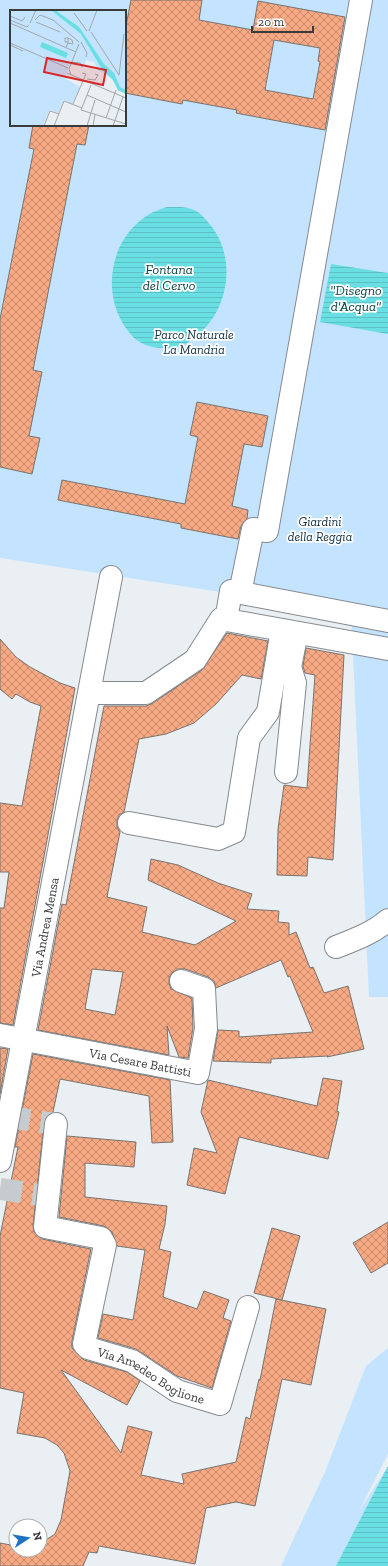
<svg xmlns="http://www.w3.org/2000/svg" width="388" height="1566" font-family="'Zilla Slab',serif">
	<defs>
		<pattern id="water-rules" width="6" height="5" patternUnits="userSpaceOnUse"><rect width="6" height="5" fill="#6adfe3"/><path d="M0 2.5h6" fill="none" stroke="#5dc0c4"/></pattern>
		<pattern id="building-cross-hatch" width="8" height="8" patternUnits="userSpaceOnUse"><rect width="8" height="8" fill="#f7a983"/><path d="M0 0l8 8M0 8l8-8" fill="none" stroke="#c98b6c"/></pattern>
	</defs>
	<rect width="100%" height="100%" fill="#eaeff3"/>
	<g fill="#c3e3fe" fill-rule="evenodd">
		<path d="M0,0H388V997H369L351,612L0,558ZM11,11H125V125H11Z"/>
		<path d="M388,1348V1454L358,1513L388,1466V1566H281L325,1472L366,1366Z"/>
	</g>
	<g fill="url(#water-rules)">
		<path d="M167,207C176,207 186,206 194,210C201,213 207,221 212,227C236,259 229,308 199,334C190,343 177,349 164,348C153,348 141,345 133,337C94,296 111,222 167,207Z"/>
		<path d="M331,264L388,273V334L320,322Z"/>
		<path d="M388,1466V1566H336Z"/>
	</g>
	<g fill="url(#building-cross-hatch)" stroke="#787370" fill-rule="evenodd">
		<path d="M131,0H202L199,20L253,30L258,1L345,17L325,130L236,113L237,110L183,100L182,104L125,93V31ZM274,40L320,48L318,61L320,62L313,99L265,90Z"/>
		<path d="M33,125H89L85,145L77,144L33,370L42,372L29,436L40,438L32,474L0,467V319L34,149L29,148Z"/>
		<path d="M197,402L268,416L262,447L244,444L232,506L248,510L247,519L241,526L238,539L181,528V524L58,500L62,480L185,504L198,437L190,435Z"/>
		<path d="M227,633L268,641L261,679L242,675L216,704L194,723L166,734L139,739L124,812L119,815L117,820V827L120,832L107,897L147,907L142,932L195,945L236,921L148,880L151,859L178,865L218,883L252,894L247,909L279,911L278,922L289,923V935L296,932L310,968L313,967L324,993L348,986L364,1049L327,1057L328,1056L271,1059V1063L213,1061L218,1030L239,1031V1037L313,1032L290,976L288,977L281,960L216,988L214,981L208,977L185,969H178L173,972L169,977V983L171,989L192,998L193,1028L188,1058L179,1057L167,1026L169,1055L38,1030L62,904L66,905L104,706H146L153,703L202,670ZM92,969L123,972L115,1015L85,1009Z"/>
		<path d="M0,639L16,657L30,667L60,683L75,688L13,1025L0,1023V908H4L9,872H0V803L22,806L41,706L30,702L16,694L12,699L0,689Z"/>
		<path d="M306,648L344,655L333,860L308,857L307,876L277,875L278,829L284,785L307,788L315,675L305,673L303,666Z"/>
		<path d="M0,1048L8,1049L0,1094Z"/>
		<path d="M33,1054L170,1080L173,1142L152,1143L149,1096L60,1079L53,1112L46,1116L44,1123L33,1226L34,1232L42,1239L91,1249L72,1341V1348L84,1360L127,1372L140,1381L127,1405L61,1370L121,1453L128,1426L152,1432L141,1475L184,1484L182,1474L236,1462L246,1417L250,1419L259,1379L260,1380L276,1299L326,1309L311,1385L282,1379L255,1506L236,1502L206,1508L195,1564L99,1546L97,1553L89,1552L83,1566H0V1543L16,1546V1550H40V1544L55,1534L61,1520L70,1471L64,1453L57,1445L45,1438L17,1433L24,1393L0,1388V1236L18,1147H15Z"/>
		<path d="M323,1078L342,1081L337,1111L339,1112L328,1159L239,1137L225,1194L187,1185L194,1148L217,1153L201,1112L208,1080L317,1106Z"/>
		<path d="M67,1136L136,1142L134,1167L85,1163V1197L167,1206L165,1224L159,1249L171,1252L163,1297L197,1309L204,1291L229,1300L223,1318L231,1321L212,1388L177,1376L136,1349L98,1338L103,1314L133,1320L145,1250L117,1246L112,1232L104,1226L59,1217Z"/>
		<path d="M388,1222V1263L371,1273L353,1243Z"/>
		<path d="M272,1228L300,1236L282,1300L254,1293Z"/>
	</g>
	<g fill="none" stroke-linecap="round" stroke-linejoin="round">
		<g stroke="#c6cbce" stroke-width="22" stroke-dasharray="22 11" stroke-linecap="butt">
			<path d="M8,1117L56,1124"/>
			<path d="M0,1189L48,1196"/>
		</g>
		<g stroke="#868a8e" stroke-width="24">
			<g id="minor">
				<path d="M240,593L253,529L267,531L361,0"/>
				<path d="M226,620L231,591L388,621"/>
				<path d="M90,693H146L195,660L221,619L388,649"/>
				<path d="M286,772L295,683L290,667L295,642"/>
				<path d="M129,823L218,839L234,832L249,738L268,712L282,630"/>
				<path d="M336,947C354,940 373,933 388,920"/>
				<path id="s1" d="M0,1035L198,1073L206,1029L204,989L181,981"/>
				<path id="s2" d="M56,1124L45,1227L101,1238L105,1245L84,1344L88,1348L132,1361L177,1391L220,1404L248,1307"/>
				<path id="s3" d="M0,1161L111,577"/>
			</g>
		</g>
		<use href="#minor" stroke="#fff" stroke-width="22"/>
	</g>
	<g text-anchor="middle" stroke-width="3.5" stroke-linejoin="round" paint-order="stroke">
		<g font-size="13" font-style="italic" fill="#102f45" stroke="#fff">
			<text x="194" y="339">Parco Naturale<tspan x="194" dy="15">La Mandria</tspan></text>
			<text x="320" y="526">Giardini<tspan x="320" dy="15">della Reggia</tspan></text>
		</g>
		<g font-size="13" fill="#383a3c" stroke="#fff">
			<text dy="5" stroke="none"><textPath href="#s3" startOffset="238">Via Andrea Mensa</textPath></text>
			<text dy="5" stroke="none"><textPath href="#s1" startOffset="143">Via Cesare Battisti</textPath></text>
			<text dy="5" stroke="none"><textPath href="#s2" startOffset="345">Via Amedeo Boglione</textPath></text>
		</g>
		<g font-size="14" font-style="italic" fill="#0b4344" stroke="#fff">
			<text x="169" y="274">Fontana<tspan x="169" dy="16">del Cervo</tspan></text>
			<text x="356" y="295">"Disegno<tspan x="356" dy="16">d'Acqua"</tspan></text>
		</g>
	</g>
	<g transform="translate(10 10)">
		<rect width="116" height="116" fill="#eaeff3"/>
		<path d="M0,0H116V84L108,80L102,69L88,60L84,52L76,50L74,57L60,54L55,68L70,77L62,94L54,90L48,103L40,100L33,116H0Z" fill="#c3e3fe"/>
		<path d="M41,0H45L69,17L94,54L104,63L110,77L116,80V84L108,80L103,70L92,59L71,24ZM32,32L58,43L56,48L30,37Z" fill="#6adfe3"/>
		<path fill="none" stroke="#a3a7aa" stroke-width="1" d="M64,3L77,21M0,6L12,11L15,7M0,10L17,17L19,15M25,10L30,5L43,10L69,32M26,12L50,22M0,13L66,42M20,13L26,0M79,21L87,0M81,22L109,65M71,32L77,43L76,47M0,33L58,58M57,33L63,34L62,30L58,28M0,35L13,41M56,37L58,33V28H55V32H58M62,52L70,53L72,57M57,63L116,88M61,65L59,59L69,34M109,65L114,24M77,69L85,70L88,65L85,64M81,75L71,100L116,114M77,85L116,102M63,94L76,64L72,63M96,108L106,80M34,116L40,101L49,104M44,116L54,91L72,98M77,116L85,90M83,116L85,104M103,116L113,87"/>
		<path fill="#d62828" fill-opacity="0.15" stroke="#d62828" stroke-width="2" d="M37,48L96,60L93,75L34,62Z"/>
		<rect width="116" height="116" fill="none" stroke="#383a3c" stroke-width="2"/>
	</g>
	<g transform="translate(28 1538) rotate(78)"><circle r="19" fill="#ffffff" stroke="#afb0b1"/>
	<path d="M0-3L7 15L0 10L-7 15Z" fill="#1f73c1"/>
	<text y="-6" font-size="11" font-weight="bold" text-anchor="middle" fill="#383a3c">N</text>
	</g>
	<path d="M252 26v6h61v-6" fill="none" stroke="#383a3c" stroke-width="2"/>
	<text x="258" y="26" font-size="12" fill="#383a3c" stroke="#ffffff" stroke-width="3" paint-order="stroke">20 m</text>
</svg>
